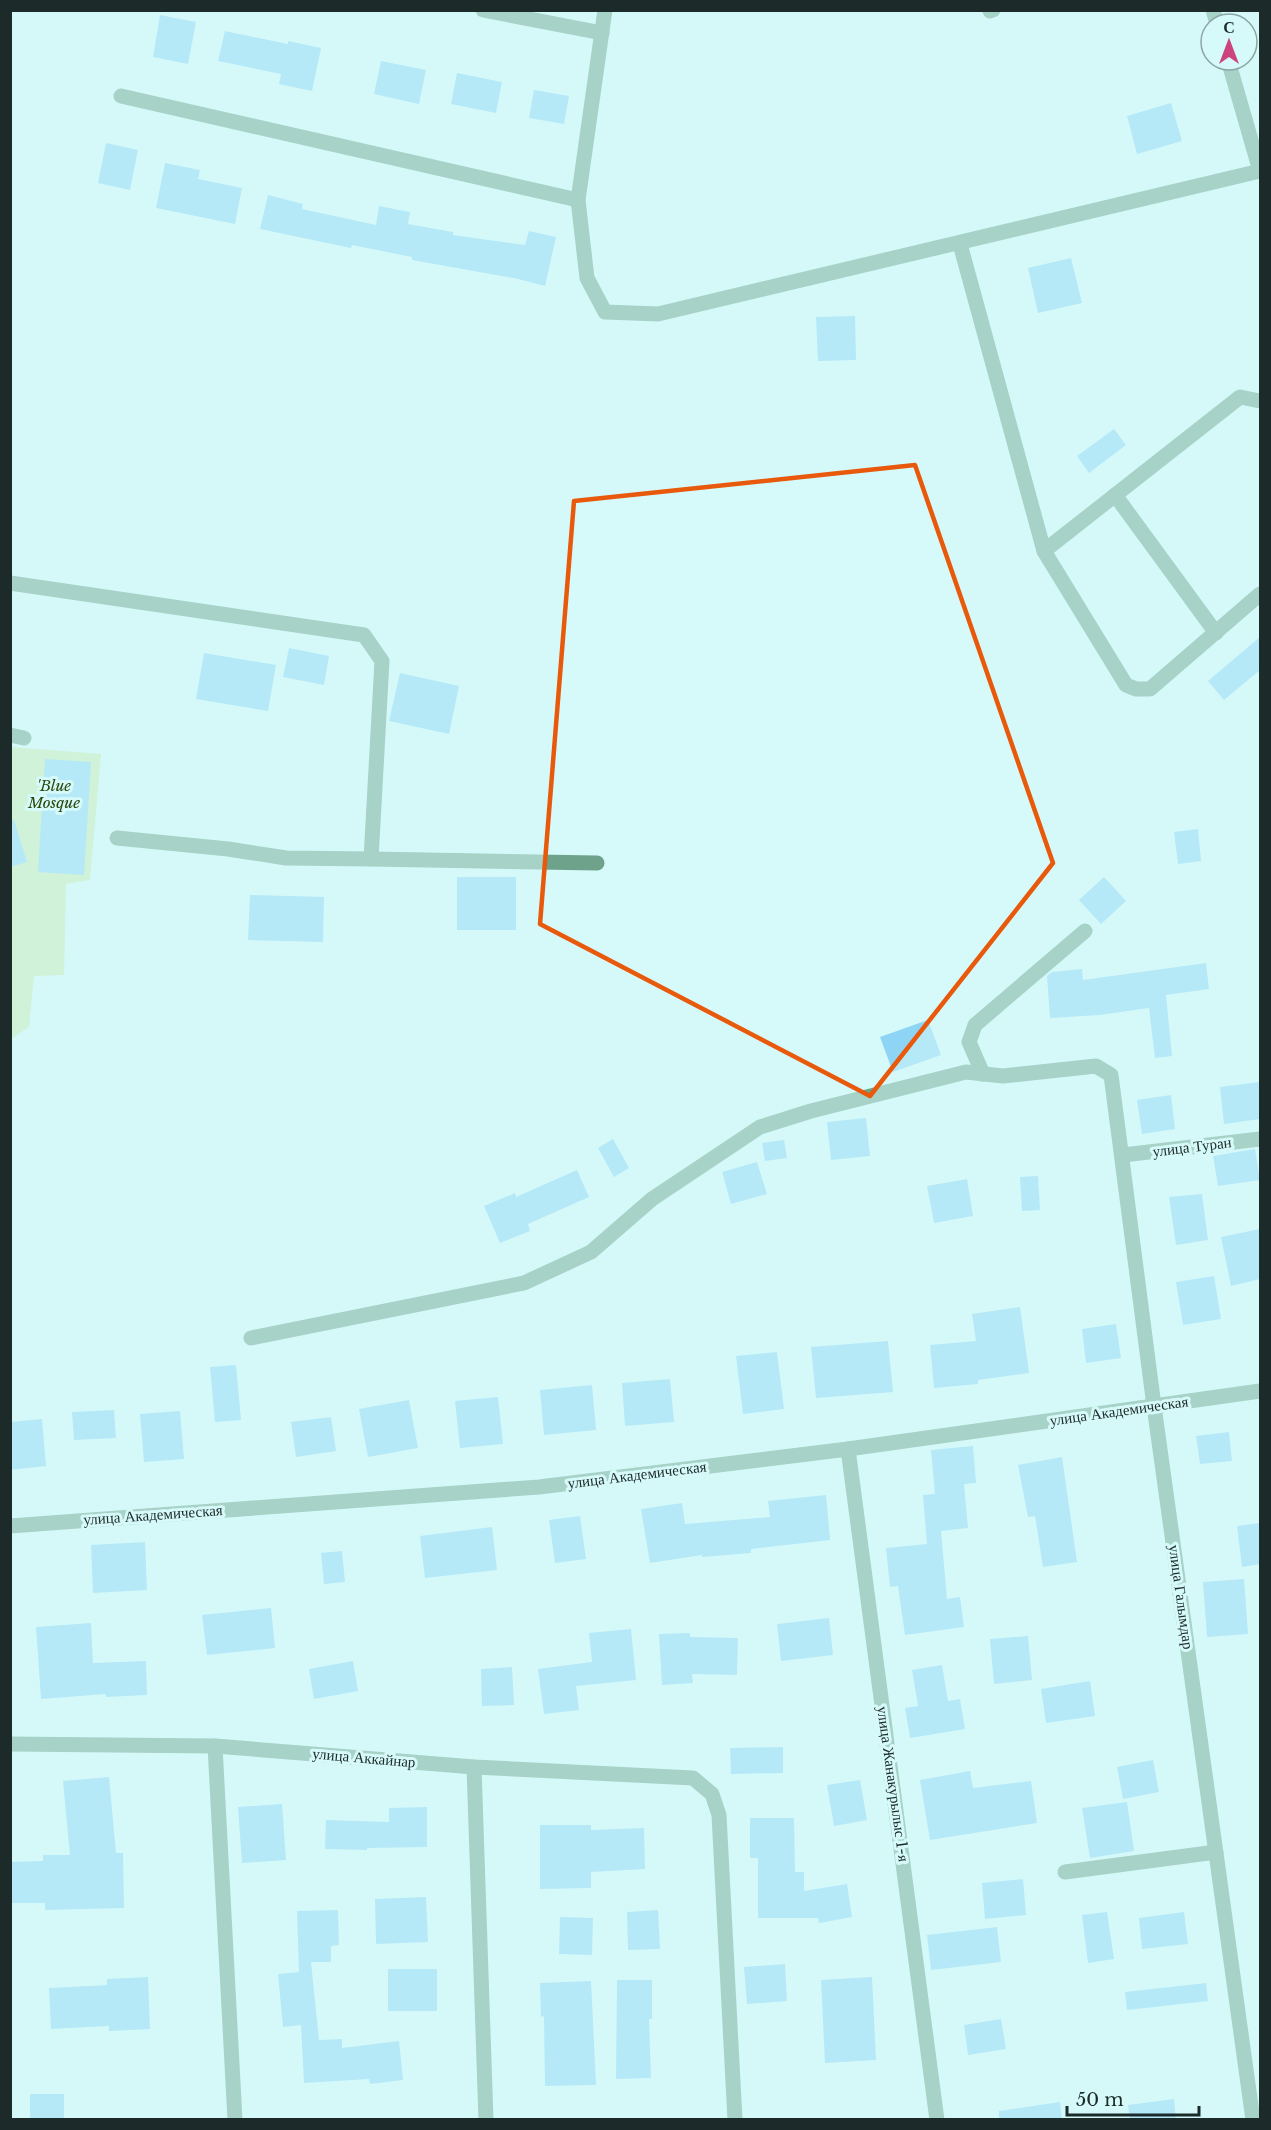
<svg xmlns="http://www.w3.org/2000/svg" width="1271" height="2130" font-family="'Libre Baskerville',serif">
	<rect width="100%" height="100%" fill="#d6f9f9"/>
	<path fill="#c7e8af" d="M11,747L101,754L90,880L66,884L64,975L34,976L29,1027L11,1039Z"/>
	<g fill="#8ed4f5">
		<path d="M160,15L196,22L188,64L153,57Z"/>
		<path d="M225,31L288,44V41L321,48L312,91L279,84L281,74L218,61Z"/>
		<path d="M381,61L426,70L419,104L374,94Z"/>
		<path d="M457,73L502,82L496,113L451,104Z"/>
		<path d="M534,90L569,96L564,124L529,118Z"/>
		<path d="M1171,103L1182,141L1137,154L1127,116Z"/>
		<path d="M106,143L138,150L130,190L98,183Z"/>
		<path d="M165,163L200,170L198,179L242,188L235,224L156,208Z"/>
		<path d="M268,195L303,204L302,209L376,225L379,206L410,212L408,224L453,232V235L525,245L529,231L556,237L545,286L518,279L412,260V257L352,245L351,248L260,229Z"/>
		<path d="M1071,258L1082,303L1038,313L1028,268Z"/>
		<path d="M855,316L856,360L818,361L816,317Z"/>
		<path d="M1114,429L1126,445L1089,473L1077,456Z"/>
		<path d="M1260,637V670L1224,700L1208,681Z"/>
		<path d="M289,648L329,656L324,685L283,677Z"/>
		<path d="M204,653L276,665L268,711L196,699Z"/>
		<path d="M400,673L459,686L449,734L389,721Z"/>
		<path d="M45,759L91,762L84,875L38,872Z"/>
		<path d="M14,820L27,862L10,867V821Z"/>
		<path d="M1198,829L1201,861L1178,864L1174,832Z"/>
		<rect x="457" y="877" width="59" height="53"/>
		<path d="M1104,877L1126,901L1101,924L1079,900Z"/>
		<path d="M250,895L324,897L323,942L248,940Z"/>
		<path d="M1206,963L1209,989L1166,995L1172,1056L1155,1058L1149,1008L1099,1015L1050,1018L1047,976L1052,972L1082,969L1083,980Z"/>
		<path d="M928,1020L941,1055L893,1072L880,1037Z"/>
		<path d="M1260,1082V1119L1224,1124L1220,1087Z"/>
		<path d="M1171,1095L1175,1129L1142,1134L1137,1100Z"/>
		<path d="M866,1118L870,1156L831,1160L827,1122Z"/>
		<path d="M613,1139L629,1168L614,1177L598,1148Z"/>
		<path d="M784,1140L787,1158L765,1161L762,1143Z"/>
		<path d="M1255,1149L1260,1180L1218,1186L1213,1156Z"/>
		<path d="M757,1162L767,1194L731,1204L722,1172Z"/>
		<path d="M577,1170L589,1197L528,1224L530,1231L500,1243L484,1206L515,1193L516,1197Z"/>
		<path d="M1038,1176L1040,1210L1022,1211L1020,1177Z"/>
		<path d="M967,1179L973,1216L934,1223L927,1186Z"/>
		<path d="M1202,1194L1208,1240L1176,1245L1169,1197Z"/>
		<path d="M1260,1229V1279L1231,1286L1221,1237Z"/>
		<path d="M1214,1276L1221,1319L1183,1325L1176,1282Z"/>
		<path d="M1020,1307L1029,1373L978,1380V1384L934,1388L930,1345L976,1341L972,1314Z"/>
		<path d="M1116,1324L1121,1358L1086,1363L1082,1329Z"/>
		<path d="M888,1341L893,1392L816,1398L811,1347Z"/>
		<path d="M777,1352L784,1409L743,1414L736,1356Z"/>
		<path d="M236,1365L241,1420L215,1422L210,1367Z"/>
		<path d="M670,1379L674,1422L625,1426L622,1383Z"/>
		<path d="M592,1385L596,1430L544,1435L540,1390Z"/>
		<path d="M498,1397L503,1444L460,1448L455,1401Z"/>
		<path d="M409,1400L418,1448L368,1457L359,1409Z"/>
		<path d="M114,1410L116,1438L74,1440L72,1412Z"/>
		<path d="M180,1411L184,1459L144,1462L140,1414Z"/>
		<path d="M331,1417L336,1451L296,1457L291,1422Z"/>
		<path d="M42,1419L46,1466L10,1470V1422Z"/>
		<path d="M1229,1432L1232,1461L1200,1464L1196,1436Z"/>
		<path d="M973,1446L976,1483L964,1484L968,1528L941,1531L947,1599L960,1597L964,1627L905,1635L898,1586L890,1587L886,1548L927,1544L923,1495L935,1494L931,1450Z"/>
		<path d="M1062,1457L1077,1562L1043,1567L1035,1516L1028,1517L1018,1465Z"/>
		<path d="M826,1495L830,1540L751,1549V1553L702,1557V1555L650,1563L641,1509L682,1503L685,1524L770,1517L768,1501Z"/>
		<path d="M580,1516L586,1559L555,1563L549,1520Z"/>
		<path d="M1260,1523V1564L1242,1567L1237,1526Z"/>
		<path d="M492,1527L497,1570L425,1578L420,1536Z"/>
		<path d="M145,1542L147,1590L93,1593L91,1545Z"/>
		<path d="M342,1551L345,1582L324,1584L321,1553Z"/>
		<path d="M1244,1579L1248,1634L1207,1637L1203,1582Z"/>
		<path d="M271,1608L275,1648L207,1655L202,1615Z"/>
		<path d="M829,1618L833,1655L781,1661L777,1624Z"/>
		<path d="M91,1623L93,1663L146,1661L147,1695L106,1697V1694L41,1699L36,1627Z"/>
		<path d="M631,1629L636,1680L576,1686L579,1710L544,1714L538,1669L592,1662L589,1633Z"/>
		<path d="M690,1633V1637L738,1638L737,1675L692,1674L693,1683L662,1685L659,1634Z"/>
		<path d="M1028,1636L1032,1680L994,1684L990,1639Z"/>
		<path d="M353,1661L358,1691L314,1699L309,1669Z"/>
		<path d="M942,1665L948,1701L960,1699L965,1729L910,1738L905,1708L918,1706L912,1670Z"/>
		<path d="M512,1667L514,1705L482,1706L481,1669Z"/>
		<path d="M1090,1681L1095,1716L1046,1723L1041,1689Z"/>
		<path d="M783,1747V1773L731,1774L730,1748Z"/>
		<path d="M1153,1760L1159,1792L1123,1799L1117,1767Z"/>
		<path d="M970,1771L973,1788L1031,1781L1037,1823L930,1840L920,1780Z"/>
		<path d="M109,1777L116,1853H123L124,1908L45,1910V1903H10V1862L43,1861V1855H70L63,1781Z"/>
		<path d="M860,1780L867,1820L834,1826L827,1785Z"/>
		<path d="M1127,1802L1134,1851L1090,1858L1082,1808Z"/>
		<path d="M282,1804L286,1860L242,1863L238,1807Z"/>
		<path d="M427,1807V1847L367,1848V1850L325,1849L326,1820L389,1822V1808Z"/>
		<path d="M750,1818H794L795,1872H804V1891L847,1884L852,1917L819,1923L818,1918H758V1858H750Z"/>
		<path d="M540,1825H591V1830L644,1828L645,1869L591,1872V1888L540,1889Z"/>
		<path d="M1023,1879L1026,1915L985,1919L982,1883Z"/>
		<path d="M426,1897L428,1942L376,1944L375,1899Z"/>
		<path d="M338,1910L339,1945L331,1946V1962H311L319,2040L342,2039V2048L399,2041L403,2080L370,2084L369,2079L304,2083L301,2025L283,2027L278,1974L299,1972L297,1911Z"/>
		<path d="M658,1910L660,1949L628,1950L627,1912Z"/>
		<path d="M1107,1912L1114,1959L1088,1963L1082,1915Z"/>
		<path d="M1184,1912L1188,1944L1142,1949L1139,1918Z"/>
		<path d="M560,1917L593,1918L592,1955L559,1954Z"/>
		<path d="M997,1927L1001,1962L931,1970L927,1935Z"/>
		<path d="M785,1964L787,2001L747,2004L744,1967Z"/>
		<rect x="388" y="1969" width="49" height="42"/>
		<path d="M148,1977L150,2029L109,2031V2026L51,2029L49,1988L107,1985V1979Z"/>
		<path d="M872,1977L876,2060L825,2063L821,1980Z"/>
		<path d="M617,1980H652V2019H649L651,2078L616,2079Z"/>
		<path d="M591,1981L596,2085L545,2086L544,2016L541,2017L540,1983Z"/>
		<path d="M1206,1983L1208,2001L1127,2010L1125,1992Z"/>
		<path d="M1001,2019L1006,2049L968,2055L964,2025Z"/>
		<rect x="30" y="2094" width="34" height="26"/>
		<path d="M1174,2099L1176,2120H1130L1128,2105Z"/>
		<path d="M1060,2102L1062,2120H999V2111Z"/>
	</g>
	<g fill="none" stroke-linecap="round" stroke-linejoin="round">
		<g stroke="#6fa28b" stroke-width="15">
			<path d="M483,10L602,33"/>
			<path d="M605,10L578,200L587,278L605,312L658,314L1260,171"/>
			<path d="M1213,10L1217,24"/>
			<path d="M990,11L993,10"/>
			<path d="M1228,60L1260,171"/>
			<path d="M121,96L578,200"/>
			<path d="M960,244L1044,551L1126,685L1136,689H1150L1260,594"/>
			<path d="M1115,495L1216,633"/>
			<path d="M1044,551L1240,397L1260,401"/>
			<path d="M10,583L364,635L382,661L371,859L286,858L228,849L117,838"/>
			<path d="M10,735L24,738"/>
			<path d="M371,859L597,863"/>
			<path d="M983,1074L969,1042L975,1025L1085,931"/>
			<path d="M1123,1155L1260,1139"/>
			<path d="M251,1338L524,1283L591,1252L652,1199L760,1127L811,1111L966,1072L1003,1076L1096,1066L1111,1075L1154,1406L1253,2120"/>
			<path d="M848,1449L937,2120"/>
			<path d="M10,1526L539,1487L848,1449L1260,1391"/>
			<path d="M10,1744L215,1746L474,1767L693,1778L712,1794L719,1815L735,2120"/>
			<path d="M215,1746L235,2120"/>
			<path d="M474,1767L486,2120"/>
			<path d="M1065,1872L1216,1852"/>
		</g>
	</g>
	<path d="M0 0H1271V2130H0ZM915,465L1053,863L870,1096L540,924L574,501Z" fill="#d6f9f9" fill-opacity=".55" fill-rule="evenodd"/>
	<path fill="none" stroke="#e8590c" stroke-width="4.5" stroke-linejoin="round" d="M915,465L1053,863L870,1096L540,924L574,501Z"/>
	<g text-anchor="middle" stroke-width="6" stroke-linejoin="round" paint-order="stroke">
		<g font-size="15" font-style="italic" fill="#2a470c" stroke="#d6f9f9">
			<text x="54" y="791">'Blue<tspan x="54" dy="17">Mosque</tspan></text>
		</g>
		<g font-size="15" fill="#1d2a2a" stroke="#d6f9f9">
			<text transform="translate(1192 1147) rotate(-7)" y="5">улица Туран</text>
			<text transform="translate(1119 1411) rotate(-8)" y="5">улица Академическая</text>
			<text transform="translate(637 1475) rotate(-7)" y="5">улица Академическая</text>
			<text transform="translate(153 1515) rotate(-4)" y="5">улица Академическая</text>
			<text transform="translate(1181 1597) rotate(82)" y="5">улица Галымдар</text>
			<text transform="translate(364 1758) rotate(5)" y="5">улица Аккайнар</text>
			<text transform="translate(893 1784) rotate(82)" y="5">улица Жанакурылыс 1-я</text>
		</g>
	</g>
	<rect width="1271" height="2130" fill="none" stroke="#1d2a2a" stroke-width="24"/>
	<g transform="translate(1229 42)"><circle r="28" fill="#d6f9f9" stroke="#8ca6a6" stroke-width="1.5"/>
	<path d="M0-4.5L10 22L0 15L-10 22Z" fill="#cc437f"/>
	<text y="-9" font-size="16" font-weight="bold" text-anchor="middle" fill="#1d2a2a">С</text>
	</g>
	<path d="M1067 2106v9h132v-9" fill="none" stroke="#1d2a2a" stroke-width="3"/>
	<text x="1076" y="2106" font-size="18" fill="#1d2a2a" stroke="#d6f9f9" stroke-width="4.5" paint-order="stroke">50 m</text>
</svg>
